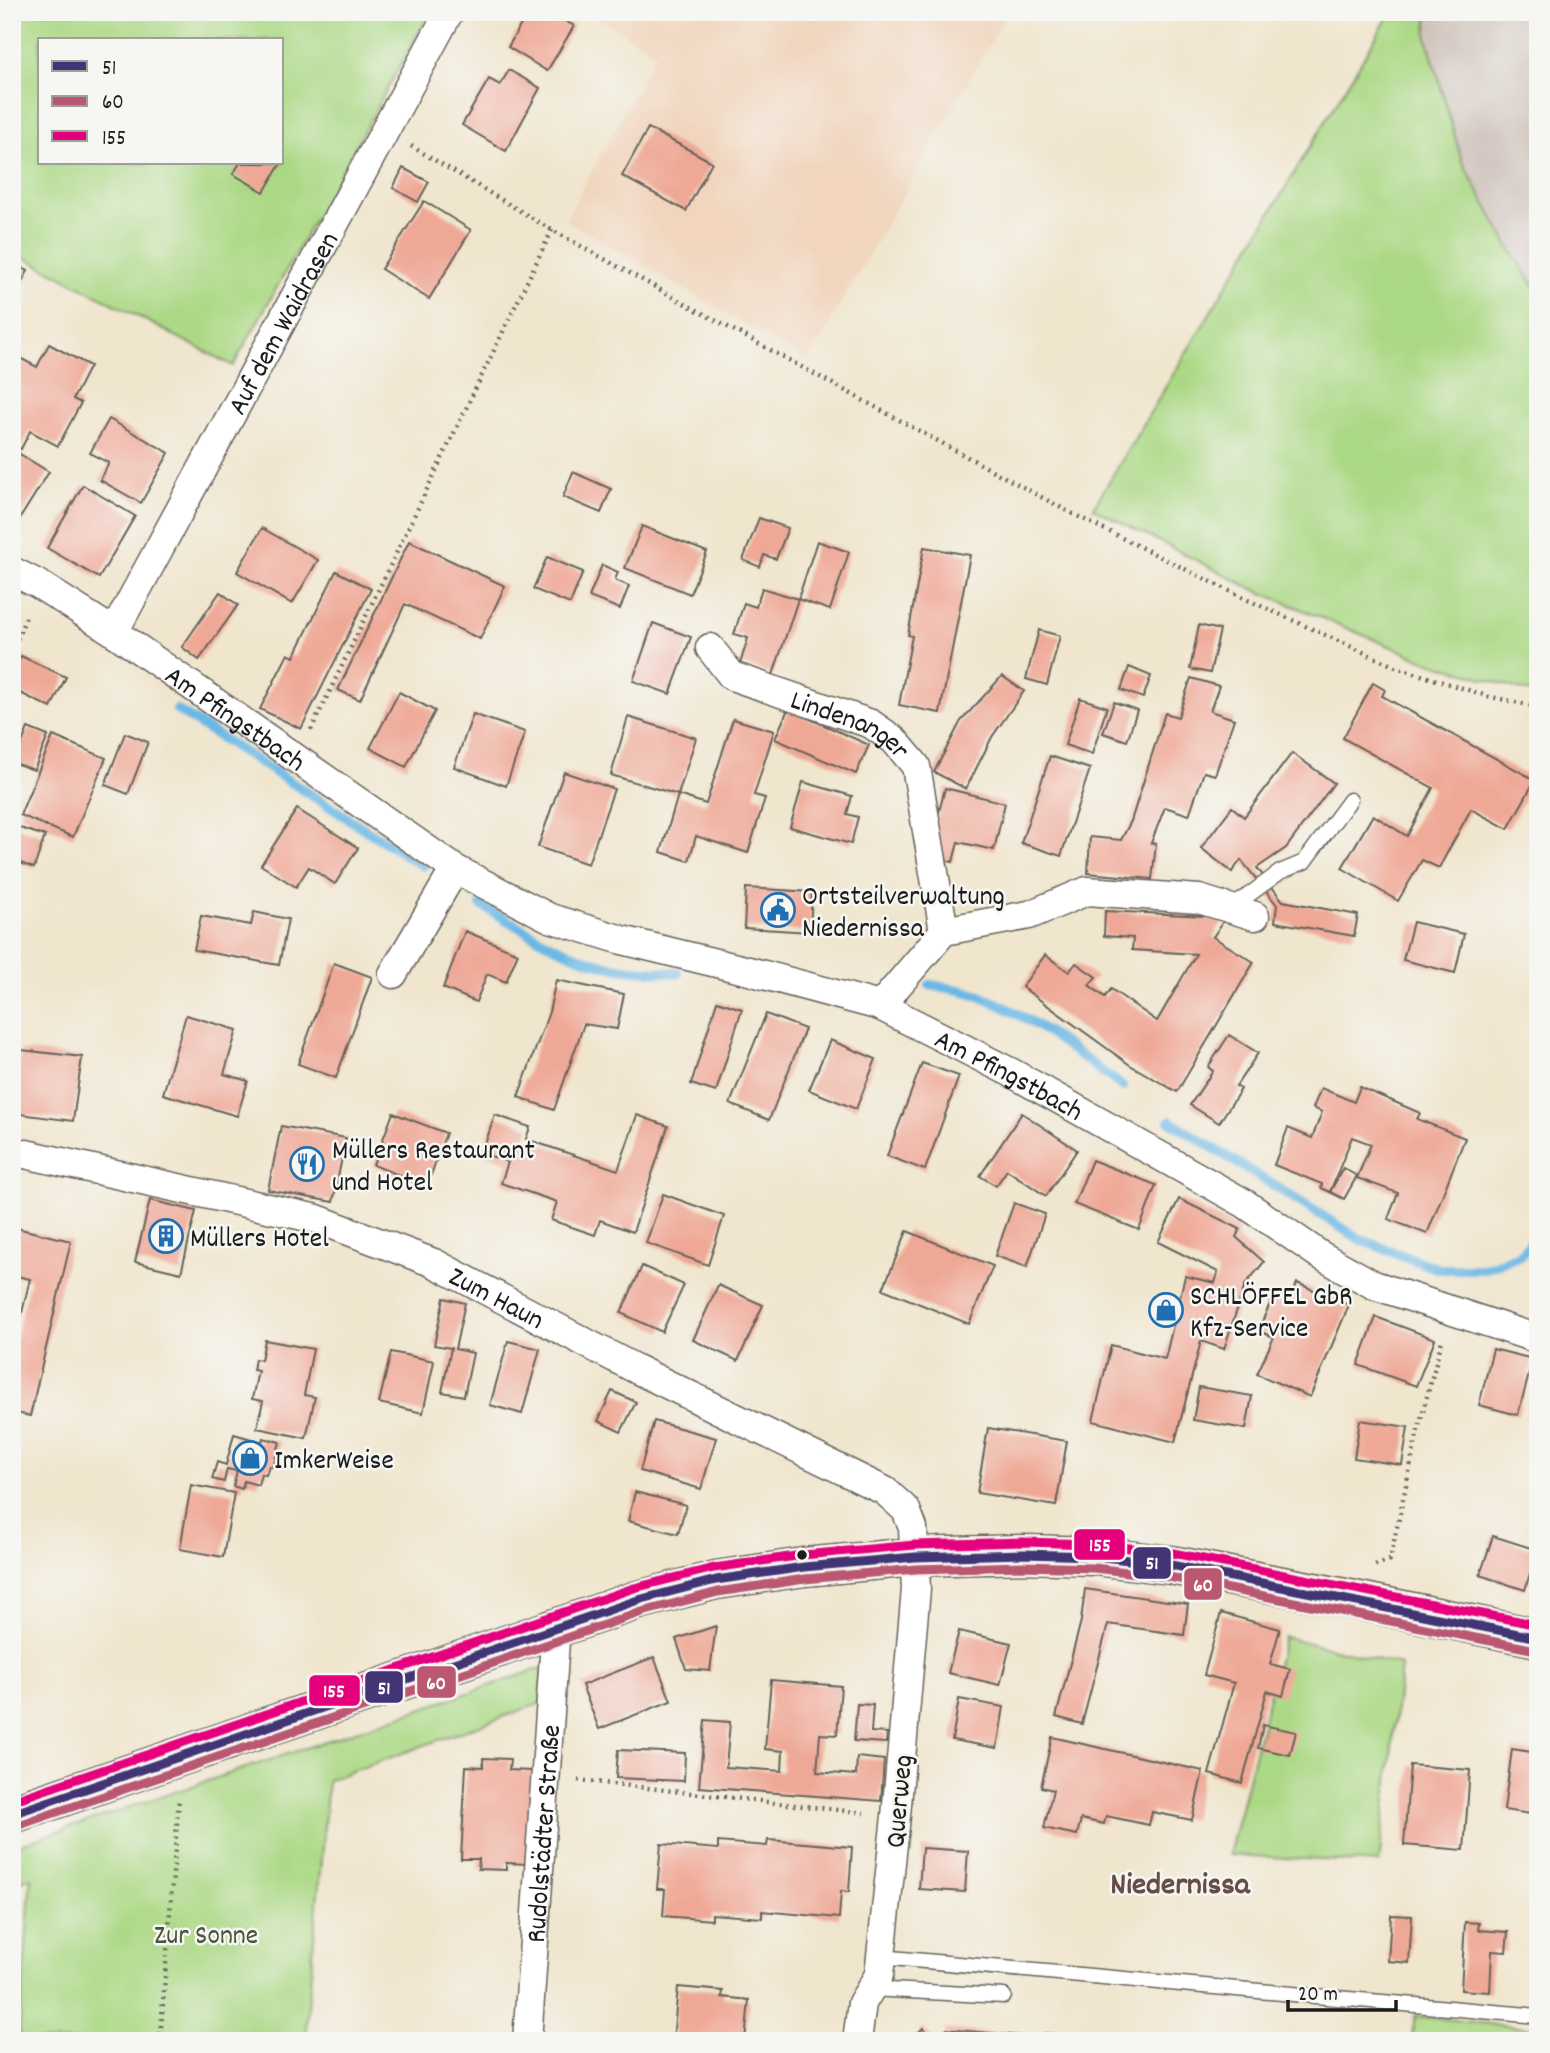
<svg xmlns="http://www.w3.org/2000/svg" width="1550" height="2053" font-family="Dekko,sans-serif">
	<rect width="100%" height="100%" fill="#f6f6f2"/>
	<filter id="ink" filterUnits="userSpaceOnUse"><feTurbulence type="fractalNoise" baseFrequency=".0143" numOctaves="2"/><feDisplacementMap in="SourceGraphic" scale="14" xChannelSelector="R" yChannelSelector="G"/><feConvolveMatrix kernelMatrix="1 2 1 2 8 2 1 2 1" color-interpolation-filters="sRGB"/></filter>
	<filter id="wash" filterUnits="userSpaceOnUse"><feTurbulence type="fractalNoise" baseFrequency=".00686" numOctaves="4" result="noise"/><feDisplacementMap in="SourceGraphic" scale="28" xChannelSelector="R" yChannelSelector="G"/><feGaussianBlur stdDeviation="1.57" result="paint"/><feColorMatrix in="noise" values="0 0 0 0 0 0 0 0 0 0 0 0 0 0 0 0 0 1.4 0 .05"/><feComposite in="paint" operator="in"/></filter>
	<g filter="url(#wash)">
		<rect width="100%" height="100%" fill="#f0e5cd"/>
		<path fill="#f1d5bd" d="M587,12H1008L808,361L565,220L656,53Z"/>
		<path fill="#cec1ba" d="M1427,12H1538V292L1509,247L1462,161L1427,38Z"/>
		<g fill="#abd884" stroke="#647a50" stroke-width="2" fill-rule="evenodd">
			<path d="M12,12H430L233,366L12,251ZM40,40H282V163H40Z"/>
			<path d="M1391,12H1427V38L1462,161L1509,247L1538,292V695L1423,660L1255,590L1093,508Z"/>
			<path d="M1284,1637L1401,1665L1379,1863L1229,1855Z"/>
			<path d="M542,1668L541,1703L328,1780L305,2041H19L31,1878L12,1883V1847Z"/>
			<path d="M1415,2016L1538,2029V2041H1411Z"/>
		</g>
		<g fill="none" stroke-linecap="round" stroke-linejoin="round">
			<g stroke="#6bb8e5" stroke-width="10">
				<path d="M177,710L423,866"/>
				<path d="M481,905C518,926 556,951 597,963C623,971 651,971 678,973"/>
				<path d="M930,985C945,988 963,989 977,995C1031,1015 1077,1054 1123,1087"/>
				<path d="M1170,1121L1361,1240L1439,1269H1483L1521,1255L1538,1233"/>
			</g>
		</g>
		<g id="blocks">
			<g fill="#efa896">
				<path d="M528,12H550L574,26L547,71L508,47Z"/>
				<path d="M509,70L540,88L506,151L462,125L489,79L500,85Z"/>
				<path d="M648,128L712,162L686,211L622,176Z"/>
				<path d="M240,163H281L264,192L233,174Z"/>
				<path d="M403,168L429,182L418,202L393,188Z"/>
				<path d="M424,201L471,230L429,299L381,269Z"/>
				<path d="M12,263L28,271L12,300Z"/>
				<path d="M49,344L90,366L73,399L81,403L58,446L30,431L21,449L12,444V354L37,367Z"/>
				<path d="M109,419L169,453L141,503L100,480L109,463L90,453Z"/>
				<path d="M15,451L49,472L12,531V455Z"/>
				<path d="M573,472L611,489L601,513L563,497Z"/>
				<path d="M83,485L135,516L99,578L47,548Z"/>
				<path d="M759,518L788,528L776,559L764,555L760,567L743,560Z"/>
				<path d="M642,526L707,552L690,594L625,568Z"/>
				<path d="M262,528L318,560L292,604L237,572Z"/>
				<path d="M409,541L505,586L480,639L405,604L360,700L338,690Z"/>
				<path d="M817,541L849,552L830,610L798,599Z"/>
				<path d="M924,547L970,555L940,713L899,705L912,636L908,635Z"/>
				<path d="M547,557L583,572L570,604L533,589Z"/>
				<path d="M602,565L618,572L615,580L629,586L620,609L589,597Z"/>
				<path d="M336,571L371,589L301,729L260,709L288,654L294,657Z"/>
				<path d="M762,588L798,599L773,675L740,664L748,638L734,634L744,603L756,607Z"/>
				<path d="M220,592L238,605L199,660L182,647Z"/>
				<path d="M653,623L691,637L670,694L633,681Z"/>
				<path d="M1199,625L1220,630L1210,673L1190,669Z"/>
				<path d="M1039,630L1060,636L1047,685L1026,679Z"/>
				<path d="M21,656L66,677L51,708L12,689V674Z"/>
				<path d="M1129,667L1151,676L1143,698L1121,690Z"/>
				<path d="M1002,676L1024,691L992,737L966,789L934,772L961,721Z"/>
				<path d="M1191,678L1219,686L1210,711L1234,719L1215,775L1204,772L1189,815L1165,807L1151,843L1156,844L1152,879L1088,873L1090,837L1121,840L1131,821L1165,713L1178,717Z"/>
				<path d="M1373,683L1385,690L1382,696L1535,780L1508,829L1471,809L1439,868L1422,860L1398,901L1342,868L1373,815L1407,836L1433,788L1343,738Z"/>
				<path d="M399,692L435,711L406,767L370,748Z"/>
				<path d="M1080,698L1107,707L1092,754L1065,745Z"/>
				<path d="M1114,702L1137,710L1127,741L1103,733Z"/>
				<path d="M788,709L869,745L856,774L775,739Z"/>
				<path d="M473,714L525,732L506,786L454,767Z"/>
				<path d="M628,717L696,738L678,795L611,775Z"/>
				<path d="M733,719L774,731L754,795L765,798L748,853L696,836L689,861L661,852L678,795L706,804Z"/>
				<path d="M28,728L48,736L34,770L14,763Z"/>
				<path d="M125,733L148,742L128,794L105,785Z"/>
				<path d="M53,736L106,758L73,837L20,815Z"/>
				<path d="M1292,753L1334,783L1286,848L1257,868L1283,901L1358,915L1354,936L1275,922L1277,905L1241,860L1232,872L1201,848L1232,807L1244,817Z"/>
				<path d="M1050,756L1090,769L1061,856L1021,843Z"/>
				<path d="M564,772L614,789L588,864L538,847Z"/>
				<path d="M803,782L852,796L847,814L858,817L851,844L790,827Z"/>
				<path d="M945,788L1005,803L994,850L958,842L953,862L940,859L934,832Z"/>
				<path d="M297,809L358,848L335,884L309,867L296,887L261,865Z"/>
				<path d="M17,827L45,836L34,868L12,860V839Z"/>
				<path d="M746,888L812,892L810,932L744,928Z"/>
				<path d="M1105,911L1226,917L1213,937L1254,962L1177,1092L1130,1065L1022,987L1045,955L1069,972L1076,963L1096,977L1089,985L1105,997L1111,989L1157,1021L1196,954L1132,950L1133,938L1104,936Z"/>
				<path d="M254,912L288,919L279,965L194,950L201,916L251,925Z"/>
				<path d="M1413,922L1464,934L1455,973L1403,960Z"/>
				<path d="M465,931L518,953L506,982L487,974L476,1002L443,988Z"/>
				<path d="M334,963L372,977L336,1078L298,1064Z"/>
				<path d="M556,980L624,994L617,1029L584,1024L554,1110L518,1097L549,1012Z"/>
				<path d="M717,1001L742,1009L716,1092L691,1084Z"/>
				<path d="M766,1014L805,1029L769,1120L730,1104Z"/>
				<path d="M186,1015L237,1030L224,1074L248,1081L237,1116L163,1094Z"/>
				<path d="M1229,1035L1258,1053L1236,1086L1241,1089L1219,1123L1190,1105L1213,1071L1208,1067Z"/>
				<path d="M830,1040L876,1059L856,1109L809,1090Z"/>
				<path d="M21,1050L82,1057L73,1121L12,1113Z"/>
				<path d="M922,1063L959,1076L925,1170L887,1156Z"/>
				<path d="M1360,1087L1420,1113L1417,1119L1465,1138L1427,1234L1388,1219L1398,1193L1357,1178L1371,1144L1352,1137L1330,1192L1321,1188L1322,1184L1274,1165L1288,1128L1312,1138L1322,1112L1313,1108L1321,1088L1354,1102Z"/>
				<path d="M393,1113L446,1133L427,1186L373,1165Z"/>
				<path d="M1022,1113L1077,1150L1046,1196L1007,1170L996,1186L980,1176Z"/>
				<path d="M495,1115L530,1127L526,1139L618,1170L637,1115L668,1126L633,1232L600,1220L595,1235L551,1220L557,1202L501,1183L508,1162L482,1153Z"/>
				<path d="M281,1126L346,1138L333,1202L268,1190Z"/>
				<path d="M1092,1160L1156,1185L1139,1230L1074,1204Z"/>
				<path d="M1343,1168L1357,1176L1344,1199L1330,1192Z"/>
				<path d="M663,1194L724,1216L708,1265L646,1243Z"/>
				<path d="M1179,1199L1240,1229L1236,1237L1264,1262L1245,1285L1224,1349L1201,1341L1175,1442L1093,1421L1111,1345L1165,1359L1185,1276L1215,1283L1218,1272L1158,1242Z"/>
				<path d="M150,1200L196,1211L181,1273L135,1262Z"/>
				<path d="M1014,1203L1045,1214L1027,1267L995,1256Z"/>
				<path d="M12,1227L71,1241L30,1416L12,1412V1355L30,1279L12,1275Z"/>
				<path d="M907,1231L993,1266L969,1324L883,1289Z"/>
				<path d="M642,1266L684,1285L662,1332L621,1313Z"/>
				<path d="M1297,1283L1349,1305L1310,1397L1257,1374L1274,1337L1258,1331L1275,1292L1291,1299Z"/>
				<path d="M718,1285L763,1305L738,1361L693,1340Z"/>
				<path d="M444,1298L465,1303L455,1349L473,1353L464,1396L442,1392L451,1348L434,1345Z"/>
				<path d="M1376,1317L1435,1339L1416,1386L1358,1365Z"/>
				<path d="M265,1340L313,1349L304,1395L315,1397L306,1438L257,1428L263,1401L252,1399L258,1371L253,1370L255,1359L261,1360Z"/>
				<path d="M508,1341L540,1349L522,1414L490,1405Z"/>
				<path d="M1493,1349L1533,1359L1518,1415L1479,1405Z"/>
				<path d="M391,1352L434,1361L423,1413L379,1403Z"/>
				<path d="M1199,1387L1252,1396L1246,1429L1193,1420Z"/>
				<path d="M612,1391L636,1402L621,1432L598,1421Z"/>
				<path d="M1360,1420L1408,1427L1402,1465L1354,1458Z"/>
				<path d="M654,1421L716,1438L701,1489L640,1471Z"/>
				<path d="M988,1428L1067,1441L1056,1506L977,1493Z"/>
				<path d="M234,1434L262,1442L263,1438L280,1442L273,1467L269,1466L266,1475L261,1474L258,1485L244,1481L242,1489L233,1486L237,1471L227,1469L224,1482L212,1479L217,1462L226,1465Z"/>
				<path d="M191,1485L234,1493L223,1557L180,1549Z"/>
				<path d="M635,1492L686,1505L678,1534L628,1521Z"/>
				<path d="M1493,1536L1537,1550L1525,1590L1480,1575Z"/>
				<path d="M1085,1589L1188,1604L1184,1635L1108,1624L1082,1724L1056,1717L1081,1621Z"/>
				<path d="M1221,1613L1280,1629L1270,1664L1290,1669L1283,1696L1267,1691L1242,1783L1209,1774L1234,1683L1204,1675Z"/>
				<path d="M716,1626L710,1671L686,1669L676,1639Z"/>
				<path d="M959,1631L1011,1643L1000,1685L948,1673Z"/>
				<path d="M654,1657L671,1701L599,1729L582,1685Z"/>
				<path d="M771,1680L841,1686L837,1735L820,1734L817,1772L856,1775L857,1757L884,1760L881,1801L699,1787L705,1720L730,1722L726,1767L782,1771L783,1751L765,1749Z"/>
				<path d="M959,1699L1004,1707L997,1748L952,1740Z"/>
				<path d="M857,1704L873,1705L871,1732L887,1733L886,1743L854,1741Z"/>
				<path d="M1263,1725L1296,1732L1290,1755L1258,1748Z"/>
				<path d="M1052,1737L1203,1771L1192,1820L1152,1812L1149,1825L1106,1816L1104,1824L1081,1819L1077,1835L1044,1828L1053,1790L1041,1787Z"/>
				<path d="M1512,1749L1538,1753V1815L1504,1810Z"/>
				<path d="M618,1750L685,1753L684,1781L616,1778Z"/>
				<path d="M483,1758L510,1759L509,1770L532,1771L527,1864L506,1863V1870L478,1869L479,1859H461L466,1766L483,1767Z"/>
				<path d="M1410,1765L1470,1770L1464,1850L1404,1845Z"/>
				<path d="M768,1840L852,1847L849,1892L841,1891L839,1918L762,1911V1918L712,1914V1920L663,1916L665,1889H657L661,1844L718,1849V1842L767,1846Z"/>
				<path d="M922,1848L968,1851L965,1892L919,1889Z"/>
				<path d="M1391,1915L1412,1916L1409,1963L1388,1961Z"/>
				<path d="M1465,1922L1479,1923L1478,1930L1508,1932L1506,1952L1492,1951L1490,1992L1461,1990Z"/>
				<path d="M678,1987L723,1991L722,1997L749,2000L745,2041H673Z"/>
				<path d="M923,2028L936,2041H911Z"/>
				<path d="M945,2029L1045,2038V2033L1103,2038V2041H944Z"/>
			</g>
		</g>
	</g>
	<g filter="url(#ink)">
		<use href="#blocks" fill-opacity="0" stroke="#66625a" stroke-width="2"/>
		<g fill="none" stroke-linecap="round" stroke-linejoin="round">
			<g stroke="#66625a" stroke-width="17">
				<g id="lane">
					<path d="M1231,908L1280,872L1304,862L1350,800"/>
					<path d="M880,1957L1538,2016"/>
					<path d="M870,1989L1004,1996"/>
				</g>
			</g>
			<g stroke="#66625a" stroke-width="31">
				<g id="street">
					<path id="s1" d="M12,571L38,584L114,632L455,869L550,918L622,940L749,971L880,1006L1012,1073L1244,1203L1320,1255L1374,1285L1538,1339"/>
					<path id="s2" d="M114,632L449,12"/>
					<path id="s3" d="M710,648L732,676L871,724L894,740L916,766L944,931"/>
					<path d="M393,974L455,869"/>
					<path d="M880,1006L944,931L1029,915L1087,891L1199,899L1255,916"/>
					<path id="s4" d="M12,1151L317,1219L434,1263L634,1368L885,1491L906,1510L913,1528L916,1589L896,1816L879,1975L862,2003L857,2041"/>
					<path id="s5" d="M527,2041L556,1627"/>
				</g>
			</g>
			<g stroke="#66625a" stroke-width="41">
				<path id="secondary" d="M12,1814L638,1600L716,1580L804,1567L915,1557L1023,1554L1095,1556L1171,1565L1335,1596L1538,1638"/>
			</g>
			<g stroke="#66625a" stroke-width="4.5" stroke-dasharray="2 5" stroke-linecap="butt">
				<path d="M411,146L552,230L702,313L1067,511L1248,600L1396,667L1487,696L1538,707"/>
				<path d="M12,652L27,614"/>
				<path d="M311,730L552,230"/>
				<path d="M1375,1565L1390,1560L1418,1430L1442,1340"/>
				<path d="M578,1780L864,1813"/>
				<path d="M160,2041L179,1797"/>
			</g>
			<use href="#lane" stroke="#fff" stroke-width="14"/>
			<use href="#street" stroke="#fff" stroke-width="28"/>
			<use href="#secondary" stroke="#fce5c4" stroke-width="38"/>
			<g stroke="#f6f6f2" stroke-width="14">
				<path id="bus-1" d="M12,1814L638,1600L716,1580L804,1567L915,1557L1023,1554L1095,1556L1171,1565L1538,1638"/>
			</g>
			<g stroke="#f6f6f2" stroke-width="14">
				<path id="bus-2" d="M16,1826L642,1612L718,1592L805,1579L916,1569L1023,1566L1094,1568L1169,1577L1536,1650"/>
			</g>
			<g stroke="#f6f6f2" stroke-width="14">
				<path id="bus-3" d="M12,1801L634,1588L714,1568L803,1555L915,1545L1023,1542L1095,1544L1173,1553L1538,1625"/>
			</g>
			<use href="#bus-1" stroke="#423475" stroke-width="9"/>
			<use href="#bus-2" stroke="#ba5872" stroke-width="9"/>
			<use href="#bus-3" stroke="#e5007d" stroke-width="9"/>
		</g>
	</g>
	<defs>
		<g id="civic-ring" transform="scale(1.75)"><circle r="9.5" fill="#f6f6f2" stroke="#1f6fb2" stroke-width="1.5"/><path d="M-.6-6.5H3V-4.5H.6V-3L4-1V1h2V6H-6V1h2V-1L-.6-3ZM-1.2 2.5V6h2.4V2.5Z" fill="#1f6fb2"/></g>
		<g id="restaurant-ring" transform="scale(1.75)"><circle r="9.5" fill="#f6f6f2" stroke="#1f6fb2" stroke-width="1.5"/><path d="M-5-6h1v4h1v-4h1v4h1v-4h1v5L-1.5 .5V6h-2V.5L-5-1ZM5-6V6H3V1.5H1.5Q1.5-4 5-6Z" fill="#1f6fb2"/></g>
		<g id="building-ring" transform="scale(1.75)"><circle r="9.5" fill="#f6f6f2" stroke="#1f6fb2" stroke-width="1.5"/><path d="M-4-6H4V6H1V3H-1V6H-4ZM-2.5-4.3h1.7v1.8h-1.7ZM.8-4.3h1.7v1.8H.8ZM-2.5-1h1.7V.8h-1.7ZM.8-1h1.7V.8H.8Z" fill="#1f6fb2"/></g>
		<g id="shop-ring" transform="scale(1.75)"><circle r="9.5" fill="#f6f6f2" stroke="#1f6fb2" stroke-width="1.5"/><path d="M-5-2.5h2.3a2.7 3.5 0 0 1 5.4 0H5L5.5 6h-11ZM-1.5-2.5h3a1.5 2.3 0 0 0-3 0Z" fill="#1f6fb2"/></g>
	</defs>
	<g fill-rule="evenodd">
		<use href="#civic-ring" x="778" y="910"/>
		<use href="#restaurant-ring" x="307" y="1164"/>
		<use href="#building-ring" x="166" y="1236"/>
		<use href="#shop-ring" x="1166" y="1310"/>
		<use href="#shop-ring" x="250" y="1458"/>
	</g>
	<circle fill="#1c1c1c" stroke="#f6f6f2" stroke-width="2.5" cx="802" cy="1555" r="6"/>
	<g text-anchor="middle" stroke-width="5" stroke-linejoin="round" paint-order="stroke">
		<g font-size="28" fill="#1c1c1c" stroke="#f6f6f2">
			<text dy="10" stroke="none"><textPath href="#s2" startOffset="352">Auf dem Waidrasen</textPath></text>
			<text dy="10" stroke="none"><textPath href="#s1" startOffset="268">Am Pfingstbach</textPath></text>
			<text dy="10" stroke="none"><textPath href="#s3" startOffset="164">Lindenanger</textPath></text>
			<text dy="10" stroke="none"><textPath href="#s1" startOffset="1129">Am Pfingstbach</textPath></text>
			<text dy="10" stroke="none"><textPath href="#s4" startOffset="509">Zum Haun</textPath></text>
			<text transform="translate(897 1801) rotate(-85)" y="10">Querweg</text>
			<text dy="10" stroke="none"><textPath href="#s5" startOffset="208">Rudolstädter Straße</textPath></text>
		</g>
		<g font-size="28" fill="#1c1c1c" stroke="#f6f6f2" text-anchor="start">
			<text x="802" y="904">Ortsteilverwaltung<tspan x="802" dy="32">Niedernissa</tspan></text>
			<text x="332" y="1158">Müllers Restaurant<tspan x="332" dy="32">und Hotel</tspan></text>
			<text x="190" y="1246">Müllers Hotel</text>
			<text x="1190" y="1304">SCHLÖFFEL GbR<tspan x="1190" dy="32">Kfz-Service</tspan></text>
			<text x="274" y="1468">ImkerWeise</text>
		</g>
		<g font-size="28" fill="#47543b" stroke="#f6f6f2">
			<text x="206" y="1943">Zur Sonne</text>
		</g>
		<g font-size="32" font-weight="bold" fill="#664d47" stroke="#f6f6f2">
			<text x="1180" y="1893">Niedernissa</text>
		</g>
	</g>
	<g stroke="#f6f6f2" stroke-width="2.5">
		<rect x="1073" y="1528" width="53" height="33" rx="7" fill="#e5007d"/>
		<rect x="1132" y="1546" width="40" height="34" rx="7" fill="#423475"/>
		<rect x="1183" y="1567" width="40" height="34" rx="7" fill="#ba5872"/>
		<rect x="416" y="1665" width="41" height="34" rx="7" fill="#ba5872"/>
		<rect x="364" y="1670" width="40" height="34" rx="7" fill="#423475"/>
		<rect x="308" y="1674" width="53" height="33" rx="7" fill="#e5007d"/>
	</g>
	<g font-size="19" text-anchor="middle" font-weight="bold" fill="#fff">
		<text x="1100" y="1551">155</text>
		<text x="1152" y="1569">51</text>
		<text x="1203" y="1591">60</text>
		<text x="436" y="1689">60</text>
		<text x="384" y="1694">51</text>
		<text x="334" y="1697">155</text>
	</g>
	<rect width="1550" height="2053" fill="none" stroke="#f6f6f2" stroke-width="42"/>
	<rect x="38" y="38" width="245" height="126" fill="#f6f6f2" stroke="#9f9f9c" stroke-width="2"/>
	<rect x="52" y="61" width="35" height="10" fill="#423475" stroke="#9f9f9c" stroke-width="2"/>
	<text x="102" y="74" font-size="21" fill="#1c1c1c">51</text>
	<rect x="52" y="96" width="35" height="10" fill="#ba5872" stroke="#9f9f9c" stroke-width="2"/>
	<text x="102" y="108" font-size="21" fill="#1c1c1c">60</text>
	<rect x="52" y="131" width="35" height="10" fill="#e5007d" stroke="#9f9f9c" stroke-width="2"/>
	<text x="102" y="144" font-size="21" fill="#1c1c1c">155</text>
	<path d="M1288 2000v10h108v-10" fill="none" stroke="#1c1c1c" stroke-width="3.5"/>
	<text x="1298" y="2000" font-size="21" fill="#1c1c1c" stroke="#f6f6f2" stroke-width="5" paint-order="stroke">20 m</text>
</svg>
